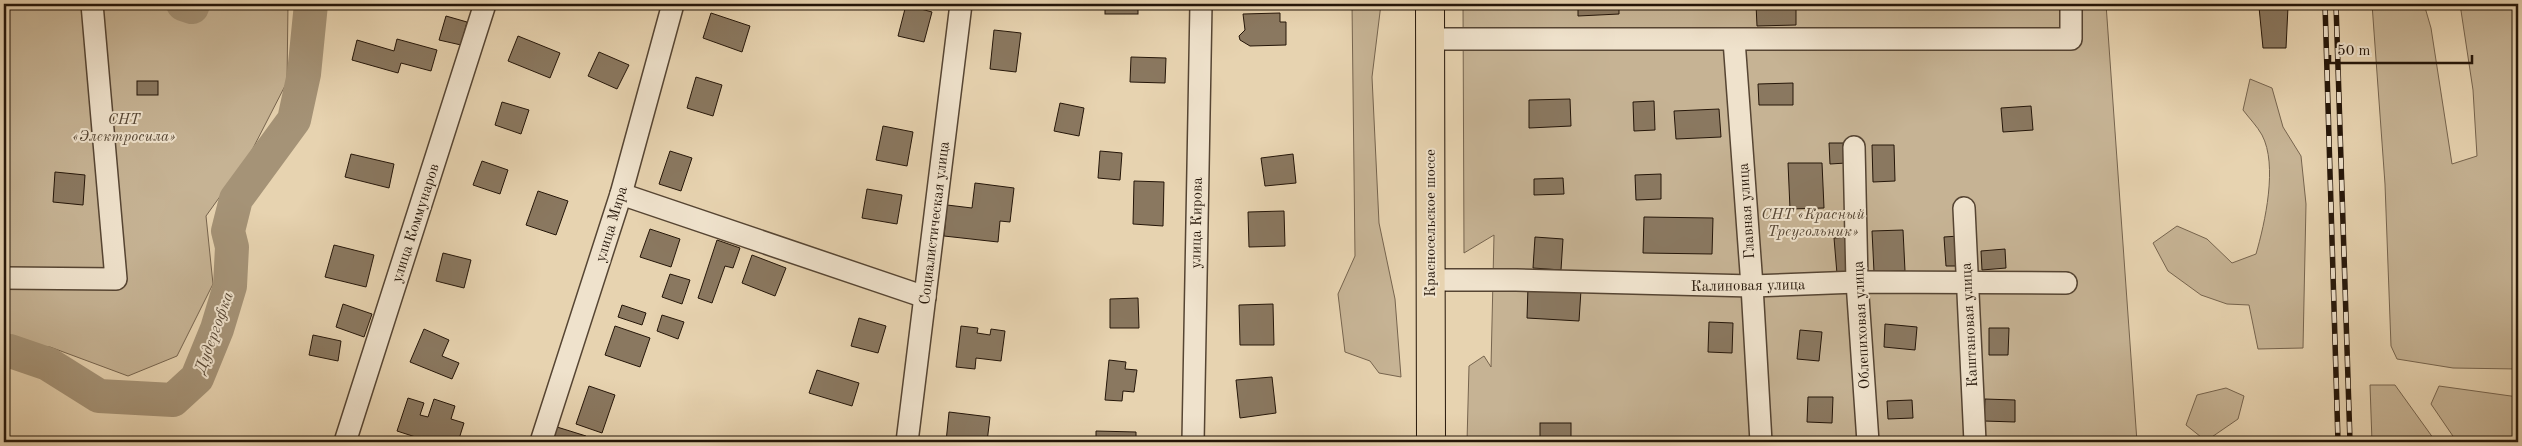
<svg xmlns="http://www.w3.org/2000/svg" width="2522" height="446" font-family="'Old Standard TT',serif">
	<rect width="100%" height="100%" fill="#e7d3b0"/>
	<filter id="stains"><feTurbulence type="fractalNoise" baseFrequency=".004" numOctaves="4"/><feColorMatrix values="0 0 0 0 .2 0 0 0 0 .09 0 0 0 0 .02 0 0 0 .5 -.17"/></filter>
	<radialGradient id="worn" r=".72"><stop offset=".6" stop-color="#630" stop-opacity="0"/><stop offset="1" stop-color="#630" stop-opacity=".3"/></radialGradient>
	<g fill="#c6b394" stroke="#76644e">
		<path d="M4,4H288L287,82L249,156L206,216L213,284L177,356L128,376L50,347L4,344Z"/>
		<path d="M1352,4H1381L1372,77L1379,223L1395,299L1401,377L1379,373L1370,361L1345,352L1338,294L1355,256Z"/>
		<path d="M1463,4H2106L2137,442H1467L1469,366L1484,356L1491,367L1494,235L1464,253Z"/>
		<path d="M2372,4H2424L2431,28L2452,164L2477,156L2473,90L2460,4H2518V369L2453,368L2397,359L2391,346L2385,184Z"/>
		<path d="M2250,79L2272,88L2283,127L2301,156L2306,204L2303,348L2258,349L2249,305L2227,304L2201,295L2168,271L2153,243L2177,226L2207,239L2232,263L2256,254C2265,223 2278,165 2262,135C2257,126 2249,118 2243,110Z"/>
		<path d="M2370,385H2395L2436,442H2372Z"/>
		<path d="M2439,386L2518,397V442H2457L2431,404Z"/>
		<path d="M2226,388L2244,396L2238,419L2206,441L2186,425L2197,395Z"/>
	</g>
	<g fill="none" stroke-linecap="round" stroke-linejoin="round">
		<g stroke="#a59377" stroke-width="34">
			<path d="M183,4L192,7L193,4"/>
			<path d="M4,353L10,351L48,364L99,396L173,400L197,378L217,329L230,286L232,247L228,231L236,199L294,120L304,74L311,4"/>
		</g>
	</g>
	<g fill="#8a7860" stroke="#251609">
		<rect x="1105" y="4" width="33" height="10"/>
		<path d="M1578,4H1619V14L1578,16Z"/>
		<path d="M1756,4H1796V25L1757,26Z"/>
		<path d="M2262,4H2285V7H2288L2286,48H2263L2259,7H2262Z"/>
		<path d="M906,5L932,12L924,42L898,36Z"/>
		<path d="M711,13L750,26L742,52L703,38Z"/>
		<path d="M1280,13V22H1286V45L1250,46L1240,40L1239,36L1245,30L1243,14Z"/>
		<path d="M446,16L467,22L461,45L439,40Z"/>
		<path d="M994,30L1021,33L1016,72L990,69Z"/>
		<path d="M518,36L560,53L550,78L508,61Z"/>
		<path d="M397,39L437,50L431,71L401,63L398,73L352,60L357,40L394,51Z"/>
		<path d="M599,52L629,65L617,89L588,76Z"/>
		<path d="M1131,57L1166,58L1165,83L1130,82Z"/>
		<path d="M696,77L722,85L713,116L687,108Z"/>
		<rect x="137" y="81" width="21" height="14"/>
		<path d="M1793,83V105H1759L1758,84Z"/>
		<path d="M1570,99L1571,126L1529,128V100Z"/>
		<path d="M1654,101L1655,130L1634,131L1633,102Z"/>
		<path d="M502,102L529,110L521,134L495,125Z"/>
		<path d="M1060,103L1084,108L1079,136L1054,131Z"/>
		<path d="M2031,106L2033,130L2003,132L2001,108Z"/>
		<path d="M1719,109L1721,137L1676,139L1674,111Z"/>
		<path d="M883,126L913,132L907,166L876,160Z"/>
		<path d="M1829,143H1845L1846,163L1830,164Z"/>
		<path d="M1872,145H1894L1895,181L1873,182Z"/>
		<path d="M670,151L692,158L681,191L659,184Z"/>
		<path d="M1100,151L1122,153L1120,180L1098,178Z"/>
		<path d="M351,154L394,164L389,188L345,177Z"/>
		<path d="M1293,154L1296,183L1265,186L1261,158Z"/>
		<path d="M482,161L508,170L500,194L473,185Z"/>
		<path d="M1788,163H1822L1824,208L1790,209Z"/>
		<path d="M55,172L85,175L83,205L53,202Z"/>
		<path d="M1661,174V199L1636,200L1635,175Z"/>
		<path d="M1563,178L1564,194L1534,195V179Z"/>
		<path d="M1134,181L1164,182L1163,226L1133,224Z"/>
		<path d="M975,183L1014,188L1010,222L1000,221L998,242L944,236L947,205L972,208Z"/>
		<path d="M867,189L902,195L897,224L862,218Z"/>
		<path d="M538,191L568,201L556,235L526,225Z"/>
		<path d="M1284,211L1285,246L1249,247L1248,212Z"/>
		<path d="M1644,217L1713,218L1712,254L1643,253Z"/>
		<path d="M650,229L680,239L671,267L640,257Z"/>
		<path d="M1903,230L1905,271L1874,272L1872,231Z"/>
		<path d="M1959,236L1960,266H1946L1944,237Z"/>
		<path d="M1535,237L1563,239L1561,270L1533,268Z"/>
		<path d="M1849,237L1851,273L1837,274L1834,238Z"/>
		<path d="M717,240L740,248L733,268L725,266L712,303L698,298Z"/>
		<path d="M334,245L374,255L366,287L325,277Z"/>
		<path d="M2005,249L2006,268L1982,270L1981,251Z"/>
		<path d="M443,253L471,260L464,288L436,281Z"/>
		<path d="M752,255L786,268L775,296L742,283Z"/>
		<path d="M670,274L690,280L682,304L662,297Z"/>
		<path d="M1528,287L1581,290L1579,321L1527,318Z"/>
		<path d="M1138,298L1139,328H1110V299Z"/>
		<path d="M343,304L372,314L364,337L336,327Z"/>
		<path d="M1273,304L1274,345H1240L1239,305Z"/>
		<path d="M622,305L646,313L642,325L618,317Z"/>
		<path d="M662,315L684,322L678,339L657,331Z"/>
		<path d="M859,318L886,326L878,353L851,346Z"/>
		<path d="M1709,322L1733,323L1732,353L1708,352Z"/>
		<path d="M1885,324L1917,327L1915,350L1884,347Z"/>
		<path d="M615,326L650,338L640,367L605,355Z"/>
		<path d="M961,326L978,328L977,333L990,335L991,329L1005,331L1001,361L976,358L975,369L956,367Z"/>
		<path d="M1989,328H2009L2008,355H1989Z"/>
		<path d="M424,329L449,340L442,356L459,363L452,379L410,362Z"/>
		<path d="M1800,330L1822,332L1819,361L1797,359Z"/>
		<path d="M313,335L341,341L338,361L309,355Z"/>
		<path d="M1109,360L1126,362L1125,369L1137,370L1134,392L1123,391L1122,401L1105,400Z"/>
		<path d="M817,370L859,383L852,406L809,393Z"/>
		<path d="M1272,377L1276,413L1240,418L1236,380Z"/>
		<path d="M589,386L615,395L602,433L576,424Z"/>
		<path d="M1808,397H1833L1832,423L1807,422Z"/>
		<path d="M408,398L424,403L420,415L428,417L434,399L455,406L451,419L464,423L458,442H431L397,431Z"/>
		<path d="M1985,399L2015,400V422L1984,421Z"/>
		<path d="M1912,400L1913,418L1888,419L1887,401Z"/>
		<path d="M949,412L990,417L987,442H946Z"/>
		<rect x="1540" y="423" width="31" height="19"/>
		<path d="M557,427L586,436L584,442L552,441Z"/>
		<path d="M1096,431L1136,432V442H1096Z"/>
	</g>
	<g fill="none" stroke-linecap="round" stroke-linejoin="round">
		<g stroke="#564533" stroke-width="24">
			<g id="minor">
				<path d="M1430,39H2071V4"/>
				<path d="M1734,40L1752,286L1761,442"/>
				<path d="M1854,147L1857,282L1868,442"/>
				<path d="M621,194L925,297"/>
				<path d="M1964,208L1975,442"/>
				<path d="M4,278L116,279L92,4"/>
				<path d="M1430,280H1516L1752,286L1857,282L2066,283"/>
				<path d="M345,442L485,4"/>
				<path d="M541,442L621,194L673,4"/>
				<path d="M907,442L961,4"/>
				<path d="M1193,442L1201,4"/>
			</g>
		</g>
		<g stroke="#251609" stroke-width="30">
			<path id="highway" d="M1430,4L1431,442"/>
		</g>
		<use href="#minor" stroke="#efe2cc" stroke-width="21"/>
		<use href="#highway" stroke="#e7d3b0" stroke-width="28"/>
		<g stroke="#251609" stroke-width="5.5">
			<g id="rail">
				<path d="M2325,4L2338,442"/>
				<path d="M2336,4L2350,442"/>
			</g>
		</g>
		<use href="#rail" stroke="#efe2cc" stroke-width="4" stroke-dasharray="11" stroke-linecap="butt"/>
	</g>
	<g text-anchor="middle" stroke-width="4" stroke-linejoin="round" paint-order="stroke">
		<g font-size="15" font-style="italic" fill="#554533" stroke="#efe2cc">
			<text x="124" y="124">СНТ<tspan x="124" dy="17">«Электросила»</tspan></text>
			<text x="1813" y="219">СНТ «Красный<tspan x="1813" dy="17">Треугольник»</tspan></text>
		</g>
		<g font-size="15" fill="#251609" stroke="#efe2cc">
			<text transform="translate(1746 211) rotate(-94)" y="5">Главная улица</text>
			<text transform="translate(415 223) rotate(-72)" y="5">улица Коммунаров</text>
			<text transform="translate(934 223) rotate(-83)" y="5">Социалистическая улица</text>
			<text transform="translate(1196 223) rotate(-89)" y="5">улица Кирова</text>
			<text transform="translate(1430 223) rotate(-90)" y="5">Красносельское шоссе</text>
			<text transform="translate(611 224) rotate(-73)" y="5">улица Мира</text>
			<text transform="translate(1748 285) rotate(-1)" y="5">Калиновая улица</text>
			<text transform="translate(1861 325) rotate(-93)" y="5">Облепиховая улица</text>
			<text transform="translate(1969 325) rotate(-93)" y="5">Каштановая улица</text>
		</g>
		<g font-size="16" font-style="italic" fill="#584835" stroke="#efe2cc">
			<text transform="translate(213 332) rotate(-70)" y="6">Дудергофка</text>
		</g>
	</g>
	<rect width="2522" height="446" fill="none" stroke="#e7d3b0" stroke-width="20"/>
	<rect x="5" y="5" width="2512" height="436" fill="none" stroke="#251609" stroke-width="2.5"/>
	<rect x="10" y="10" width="2502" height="426" fill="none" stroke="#251609"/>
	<path d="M2330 55v8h142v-8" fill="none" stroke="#251609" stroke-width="2.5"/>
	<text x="2337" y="55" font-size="15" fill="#251609" stroke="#efe2cc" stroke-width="4" paint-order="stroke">50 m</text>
	<rect width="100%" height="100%" filter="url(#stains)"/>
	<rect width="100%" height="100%" fill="url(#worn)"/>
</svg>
